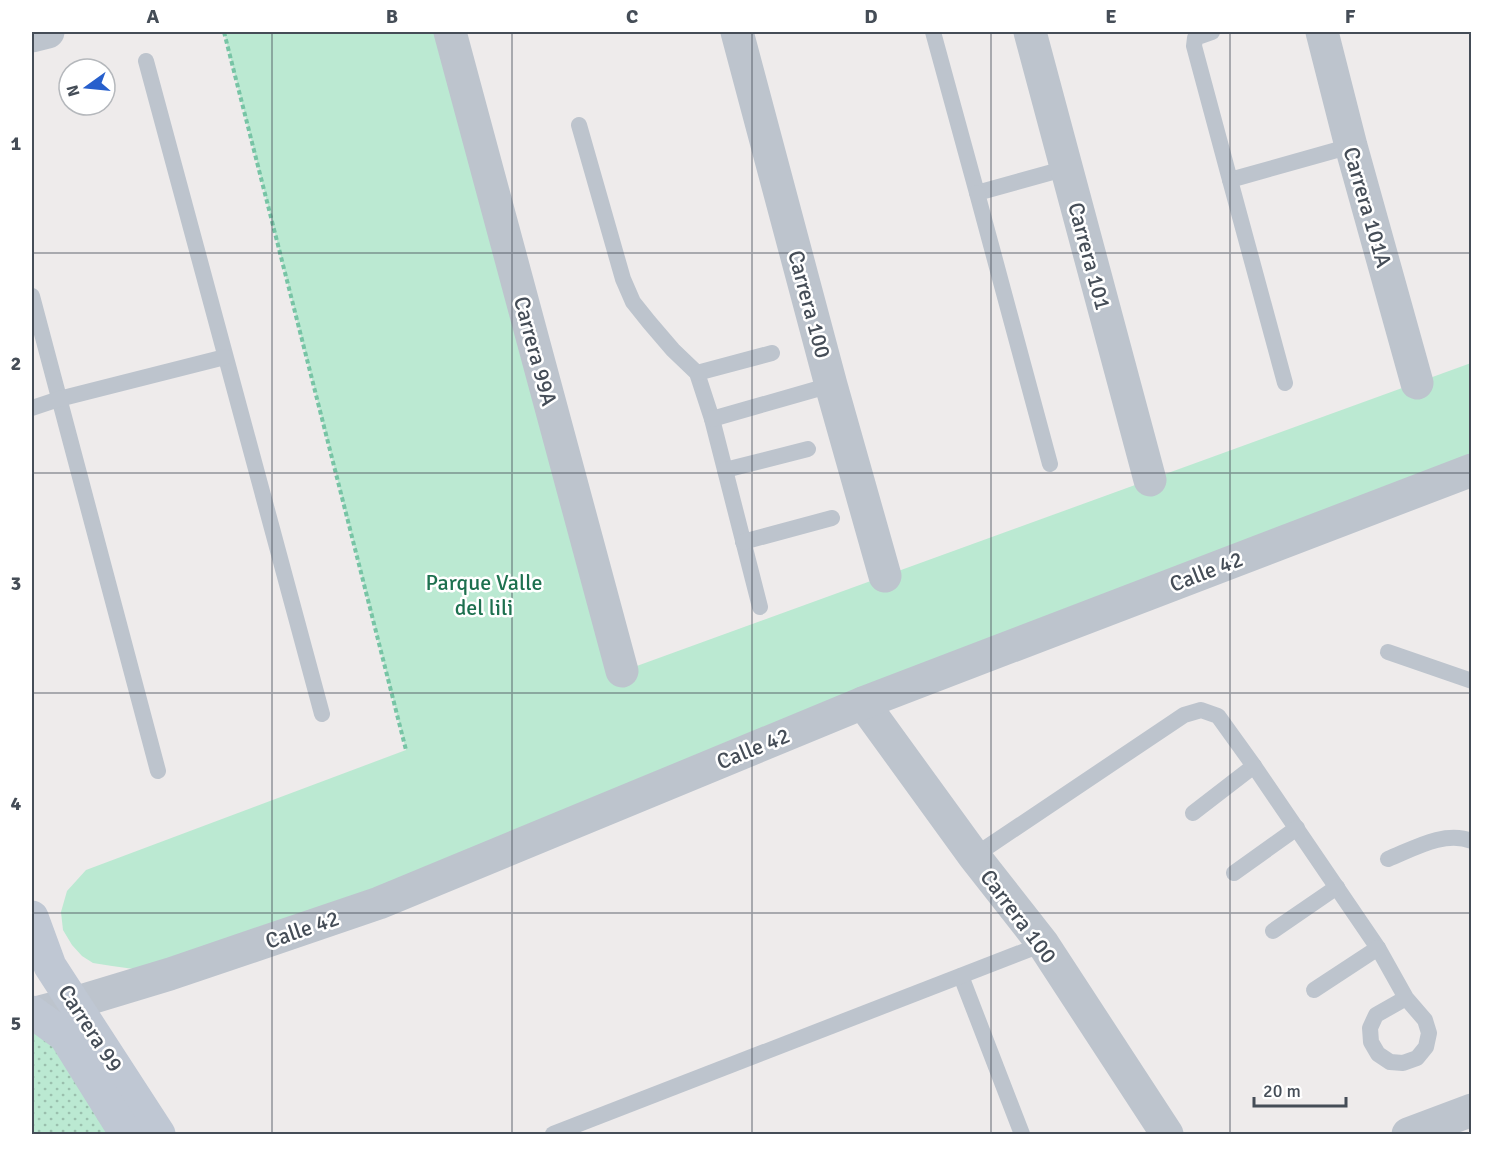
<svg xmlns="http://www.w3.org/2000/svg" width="1503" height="1166" font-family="Signika,sans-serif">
	<defs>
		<pattern id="grass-dots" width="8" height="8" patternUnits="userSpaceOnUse" patternTransform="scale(1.5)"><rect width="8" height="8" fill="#bbe9d2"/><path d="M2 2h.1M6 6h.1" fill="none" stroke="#9abfad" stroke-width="1.8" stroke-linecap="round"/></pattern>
	</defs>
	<rect width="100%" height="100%" fill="#eeebeb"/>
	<path fill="url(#grass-dots)" d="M32,1014L126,1134H32Z"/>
	<path fill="#bbe9d2" d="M224,32H450L623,671L1471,363V470L170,974L112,966L93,963L82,956L72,945L63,930L61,912L67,891L86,870L406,750Z"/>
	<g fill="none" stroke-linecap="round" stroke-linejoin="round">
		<path stroke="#77c4a5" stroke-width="4" stroke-dasharray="4.5 3" stroke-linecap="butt" d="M224,32L406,750"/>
		<g stroke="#bdc4cd" stroke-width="16">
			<path d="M933,32L977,193L1067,168"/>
			<path d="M1212,32L1195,38L1194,46L1230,180L1351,146"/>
			<path d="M146,61L322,714"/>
			<path d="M579,125L623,279L633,302L649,322L673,350L697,373L712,419L760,607"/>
			<path d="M1230,180L1285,383"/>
			<path d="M977,193L1050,464"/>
			<path d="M32,296L158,771"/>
			<path d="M697,373L772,353"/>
			<path d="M32,408L59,399L225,357"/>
			<path d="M712,419L831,385"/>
			<path d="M725,470L808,449"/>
			<path d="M743,542L832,518"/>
			<path d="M1388,652L1472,681"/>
			<path d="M1193,813L1254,766"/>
			<path d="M974,856L1184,715L1201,710L1218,716L1254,766L1378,948L1406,998L1425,1020L1429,1033L1426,1047L1417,1058L1403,1063L1390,1062L1378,1054L1371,1042L1370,1028L1376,1015L1406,998"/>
			<path d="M1388,859C1413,849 1444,830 1472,841"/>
			<path d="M1234,873L1297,828"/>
			<path d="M1273,931L1337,887"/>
			<path d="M961,976L1022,1134"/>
			<path d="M1314,990L1378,948"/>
			<path d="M553,1134L1043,944"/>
		</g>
		<g stroke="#bdc4cd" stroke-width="33">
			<path d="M450,32L622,671"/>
			<path d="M737,32L831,385L885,576"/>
			<path d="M1030,32L1150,480"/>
			<path d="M1322,32L1351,146L1417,383"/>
			<path d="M32,36L48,32"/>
			<path d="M863,703L974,856L1043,944L1167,1134"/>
			<path d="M32,1014L74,1003L170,974L379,903L863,703L1472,470"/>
			<path d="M1408,1134L1472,1110"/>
		</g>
		<g stroke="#bfc7d3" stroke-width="33">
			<path d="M32,917L50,966L159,1134"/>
			<path d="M32,1012L65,1036L126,1134"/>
		</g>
	</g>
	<path fill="none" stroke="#454d57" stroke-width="1.5" stroke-opacity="0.55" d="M272,32V1134M512,32V1134M752,32V1134M991,32V1134M1230,32V1134M32,253H1472M32,473H1472M32,693H1472M32,913H1472"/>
	<g text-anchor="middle" stroke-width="5" stroke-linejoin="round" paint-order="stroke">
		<g font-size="22" fill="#454d57" stroke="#fff">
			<text transform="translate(1368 207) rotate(74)" y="8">Carrera 101A</text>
			<text transform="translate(1090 256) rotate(75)" y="8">Carrera 101</text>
			<text transform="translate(810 304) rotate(75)" y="8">Carrera 100</text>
			<text transform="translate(536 351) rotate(75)" y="8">Carrera 99A</text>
			<text transform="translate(1206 571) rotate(-21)" y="8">Calle 42</text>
			<text transform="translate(753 748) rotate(-22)" y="8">Calle 42</text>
			<text transform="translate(1019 916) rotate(53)" y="8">Carrera 100</text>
			<text transform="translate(302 929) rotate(-19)" y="8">Calle 42</text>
			<text transform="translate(91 1028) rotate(57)" y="8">Carrera 99</text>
		</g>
		<g font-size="22" fill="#1d704f" stroke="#fff">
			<text x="484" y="590">Parque Valle<tspan x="484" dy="25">del lili</tspan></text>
		</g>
	</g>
	<rect width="1503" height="1166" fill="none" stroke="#ffffff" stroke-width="66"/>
	<g transform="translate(87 87) rotate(255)"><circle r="28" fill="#ffffff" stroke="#b5b8bc" stroke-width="1.5"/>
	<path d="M0-4.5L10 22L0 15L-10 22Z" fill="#275fcc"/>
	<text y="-9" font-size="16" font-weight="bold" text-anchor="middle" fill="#454d57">N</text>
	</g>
	<path d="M1254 1097v9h92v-9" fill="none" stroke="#454d57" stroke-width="3"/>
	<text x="1263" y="1097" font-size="18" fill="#454d57" stroke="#ffffff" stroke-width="4.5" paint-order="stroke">20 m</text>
	<rect x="33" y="33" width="1437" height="1100" fill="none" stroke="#454d57" stroke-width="2"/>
	<g font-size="20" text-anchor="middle" font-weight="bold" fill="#454d57">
		<text x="153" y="23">A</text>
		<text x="392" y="23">B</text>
		<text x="632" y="23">C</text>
		<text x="871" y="23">D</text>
		<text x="1111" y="23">E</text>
		<text x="1350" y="23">F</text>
		<text x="16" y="150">1</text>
		<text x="16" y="370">2</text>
		<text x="16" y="590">3</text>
		<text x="16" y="810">4</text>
		<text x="16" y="1030">5</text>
	</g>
</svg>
